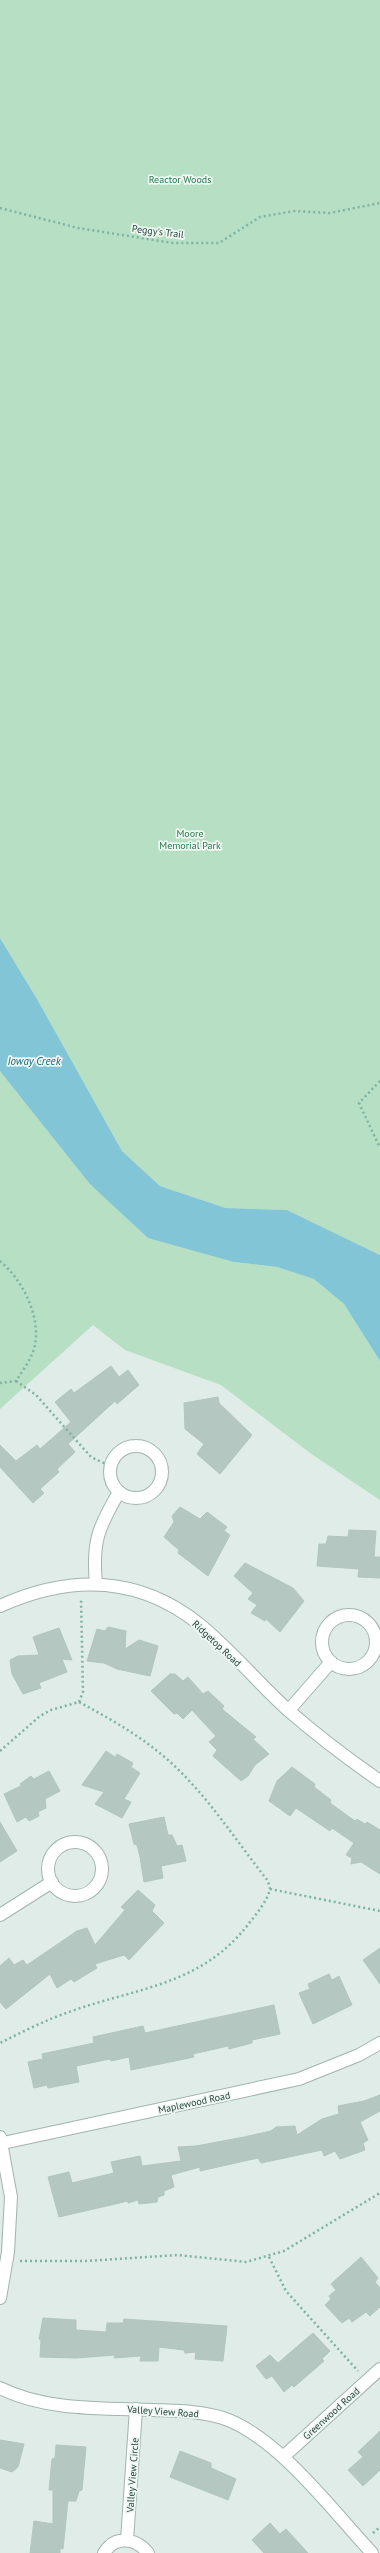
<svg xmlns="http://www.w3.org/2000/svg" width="380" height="2553" font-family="'PT Sans',sans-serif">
	<rect width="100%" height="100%" fill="#dfece7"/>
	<g fill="#b6dfc3">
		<path d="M0,0H380V1255L287,1210L226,1208L160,1186L122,1151L37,999L0,938Z"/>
		<path d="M0,1071L50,1131L234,1262L277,1267L314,1279L344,1304L380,1361V1500L310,1453L221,1385L125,1350L93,1325L0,1409Z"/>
	</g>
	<path fill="#82c5d6" d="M0,938L37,999L122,1151L160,1186L226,1208L287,1210L380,1255V1361L344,1304L314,1279L277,1267L234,1262L148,1238L90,1184L0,1071Z"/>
	<g fill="#b4c7c0" stroke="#b1c6be">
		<path d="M111,1366L119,1377L128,1370L139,1385L117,1404L115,1401L68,1444L75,1452L57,1469L59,1472L40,1489L44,1493L33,1503L0,1467V1445L16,1461L37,1445L40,1449L71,1422L55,1402L71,1389L74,1393Z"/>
		<path d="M218,1397L219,1403L252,1435L220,1474L197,1454L204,1444L185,1429L184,1403Z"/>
		<path d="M180,1507L200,1519L207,1512L227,1527L224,1531L230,1535L208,1576L178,1553L179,1550L164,1537L174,1522L172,1516Z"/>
		<path d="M349,1530L376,1531L374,1557H380V1578L358,1577L359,1569L317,1566L319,1544H326L328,1536L348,1537Z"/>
		<path d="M245,1563L293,1588L304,1601L280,1632L266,1619L265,1621L251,1613L257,1605L248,1599L253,1593L234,1576Z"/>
		<path d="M108,1627L126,1631L125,1649L139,1640L158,1646L150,1676L117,1669L104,1663L87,1661L97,1629L105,1631Z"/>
		<path d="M59,1628L72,1660L62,1659L67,1672L39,1683L41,1688L23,1694L12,1674L10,1660L18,1656L39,1655L33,1637Z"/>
		<path d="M170,1674H175L183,1681L188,1677L203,1694L208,1691L224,1706L222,1709L256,1737L253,1739L269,1754L255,1765L248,1776L241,1781L213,1756L217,1750L209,1742L216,1736L192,1710L183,1719L177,1713L174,1714L151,1691Z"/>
		<path d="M106,1751L115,1757L117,1754L133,1763L131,1767L140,1773L124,1799L131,1802L122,1818L95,1804L104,1792L82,1785Z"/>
		<path d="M292,1767L315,1784L314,1787L331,1800L330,1803L355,1821L357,1819L365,1824L367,1822L380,1830V1874L361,1862L351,1864L352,1858L346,1855L354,1843L332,1828L330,1831L296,1808L290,1816L269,1801L277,1781Z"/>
		<path d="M49,1771L60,1791L45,1799L46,1808L38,1812L39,1816L29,1821L26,1817L17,1822L4,1794L21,1786L20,1784L31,1776L34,1779Z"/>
		<path d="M164,1817L168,1835H172L177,1846L182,1845L186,1861L161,1866L163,1878L144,1882L140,1857L137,1845L134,1844L129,1824Z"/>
		<path d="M0,1822L17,1851L0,1862Z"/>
		<path d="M138,1890L155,1905L152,1911L164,1923L129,1960L124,1955L95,1964L97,1968L74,1982L71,1979L57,1988L50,1974L6,2009L0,2002V1966L9,1958L14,1965L23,1960L27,1965L77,1931L87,1928L95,1945L125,1910L121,1907Z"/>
		<path d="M380,1948V1984L363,1960Z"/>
		<path d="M329,1974L332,1980L339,1976L352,2005L313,2024L299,1993L310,1989L308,1984Z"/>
		<path d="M274,2005L280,2034L252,2040V2043L229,2049L228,2046L193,2054L194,2057L131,2070L129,2057L111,2061L110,2059L76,2066L79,2082L48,2088L47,2085L34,2088L28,2062L43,2059L42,2054L94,2043L93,2037L143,2026L145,2033Z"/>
		<path d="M380,2095V2111L360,2122L368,2140L363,2143L365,2150L340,2159L335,2151L324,2156L322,2150L261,2163L258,2158L200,2171V2167L171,2175L174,2187L164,2191V2195L158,2197L157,2202L139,2204L138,2200L128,2203V2201L59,2217L48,2177L69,2172L72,2183L80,2181L114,2173L111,2162L140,2156L142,2166L181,2161L178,2147L196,2146L244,2137L271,2131L276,2127L295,2126L297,2135L322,2119L339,2114L338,2106L364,2101Z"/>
		<path d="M361,2257L378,2278L375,2282L380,2288V2307L370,2316L366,2312L352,2322L349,2318L342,2323L325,2305L331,2299L329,2296L336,2290L331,2284Z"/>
		<path d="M43,2318L76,2320V2330L106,2332L107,2323H123L124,2319L227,2326L223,2361L195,2359L196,2352L185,2353L184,2350L159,2347L158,2361H140L141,2356L114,2358L115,2355L76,2358L40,2357L41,2340L39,2339Z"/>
		<path d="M313,2333L330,2351L322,2359L324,2361L294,2387L292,2385L284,2392L272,2376L266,2379L256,2366L270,2355L278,2363Z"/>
		<path d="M380,2431V2470L363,2486L348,2470L363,2457L358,2452Z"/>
		<path d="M0,2440L24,2444L18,2467L12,2472L0,2468Z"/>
		<path d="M56,2445L86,2447L82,2490L79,2491L76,2501H68L63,2549L60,2548V2553H30L34,2521L53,2524V2490H49L52,2459L55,2458Z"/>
		<path d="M180,2451L211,2463V2468L236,2479L228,2500L170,2477Z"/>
		<path d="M270,2523L280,2534L286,2529L308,2553H264L252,2540Z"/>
	</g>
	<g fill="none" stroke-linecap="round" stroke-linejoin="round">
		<g stroke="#a2b4ae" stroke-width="14">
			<g id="street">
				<circle cx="136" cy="1472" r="26"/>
				<path d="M96,1584C92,1542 98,1528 119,1492"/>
				<path d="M0,1606C69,1575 138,1575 199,1624C231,1650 258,1683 289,1711C318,1736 348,1759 380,1781"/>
				<circle cx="349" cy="1642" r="27"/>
				<path d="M289,1710L331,1662"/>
				<circle cx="75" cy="1869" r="27"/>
				<path d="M0,1915L52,1882"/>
				<path d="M3,2143L299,2079L359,2055L380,2043"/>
				<path d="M0,2298L8,2252L11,2197L0,2137"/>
				<path d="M0,2388C46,2411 104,2408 154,2410C177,2411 201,2411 223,2418C277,2436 333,2511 372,2553"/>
				<path d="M283,2457L380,2369"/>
				<path d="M127,2540L136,2409"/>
				<path d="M104,2553C115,2535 136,2538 148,2553"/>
			</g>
		</g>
		<g stroke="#7db2a4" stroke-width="2.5" stroke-dasharray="2 3" stroke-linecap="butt">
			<path d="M0,208L78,228L173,243H219L260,217L294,211L330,213L380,203"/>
			<path d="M380,1081L359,1103L380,1148"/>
			<path d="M0,1261C23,1280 44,1321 33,1352C29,1362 22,1372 16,1381L0,1383"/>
			<path d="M16,1381L36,1395L91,1457L110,1466"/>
			<path d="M79,1702L83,1692L81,1599"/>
			<path d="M0,1751L40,1716L51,1710L79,1702C105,1716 132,1731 156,1750C201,1785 233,1837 268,1881L270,1889C267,1901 258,1912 250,1922C202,1986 138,1987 69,2012C46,2020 22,2032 0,2043"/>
			<path d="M270,1889L380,1911"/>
			<path d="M269,2257L286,2291L358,2371"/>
			<path d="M20,2261H86L178,2255L246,2262L284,2251L380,2193"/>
			<path d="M373,2533L380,2527"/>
		</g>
		<use href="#street" stroke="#fff" stroke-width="12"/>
	</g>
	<g text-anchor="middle" stroke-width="3.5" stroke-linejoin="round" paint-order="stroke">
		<g font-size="10" fill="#267749" stroke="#f0f8f4">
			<text x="180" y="183">Reactor Woods</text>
			<text x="190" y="837">Moore<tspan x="190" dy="12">Memorial Park</tspan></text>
		</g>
		<g font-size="10" fill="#1f3d36" stroke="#f0f8f4">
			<text transform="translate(158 231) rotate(7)" y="4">Peggy's Trail</text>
			<text transform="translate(217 1643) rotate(43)" y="4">Ridgetop Road</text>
			<text transform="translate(194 2102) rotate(-12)" y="4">Maplewood Road</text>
			<text transform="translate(163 2411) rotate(4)" y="4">Valley View Road</text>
			<text transform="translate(331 2413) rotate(-42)" y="4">Greenwood Road</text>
			<text transform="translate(132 2475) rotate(-86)" y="4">Valley View Circle</text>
		</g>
		<g font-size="11" font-style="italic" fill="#14687e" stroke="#f0f8f4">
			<text x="34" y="1065">Ioway Creek</text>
		</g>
	</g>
</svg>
